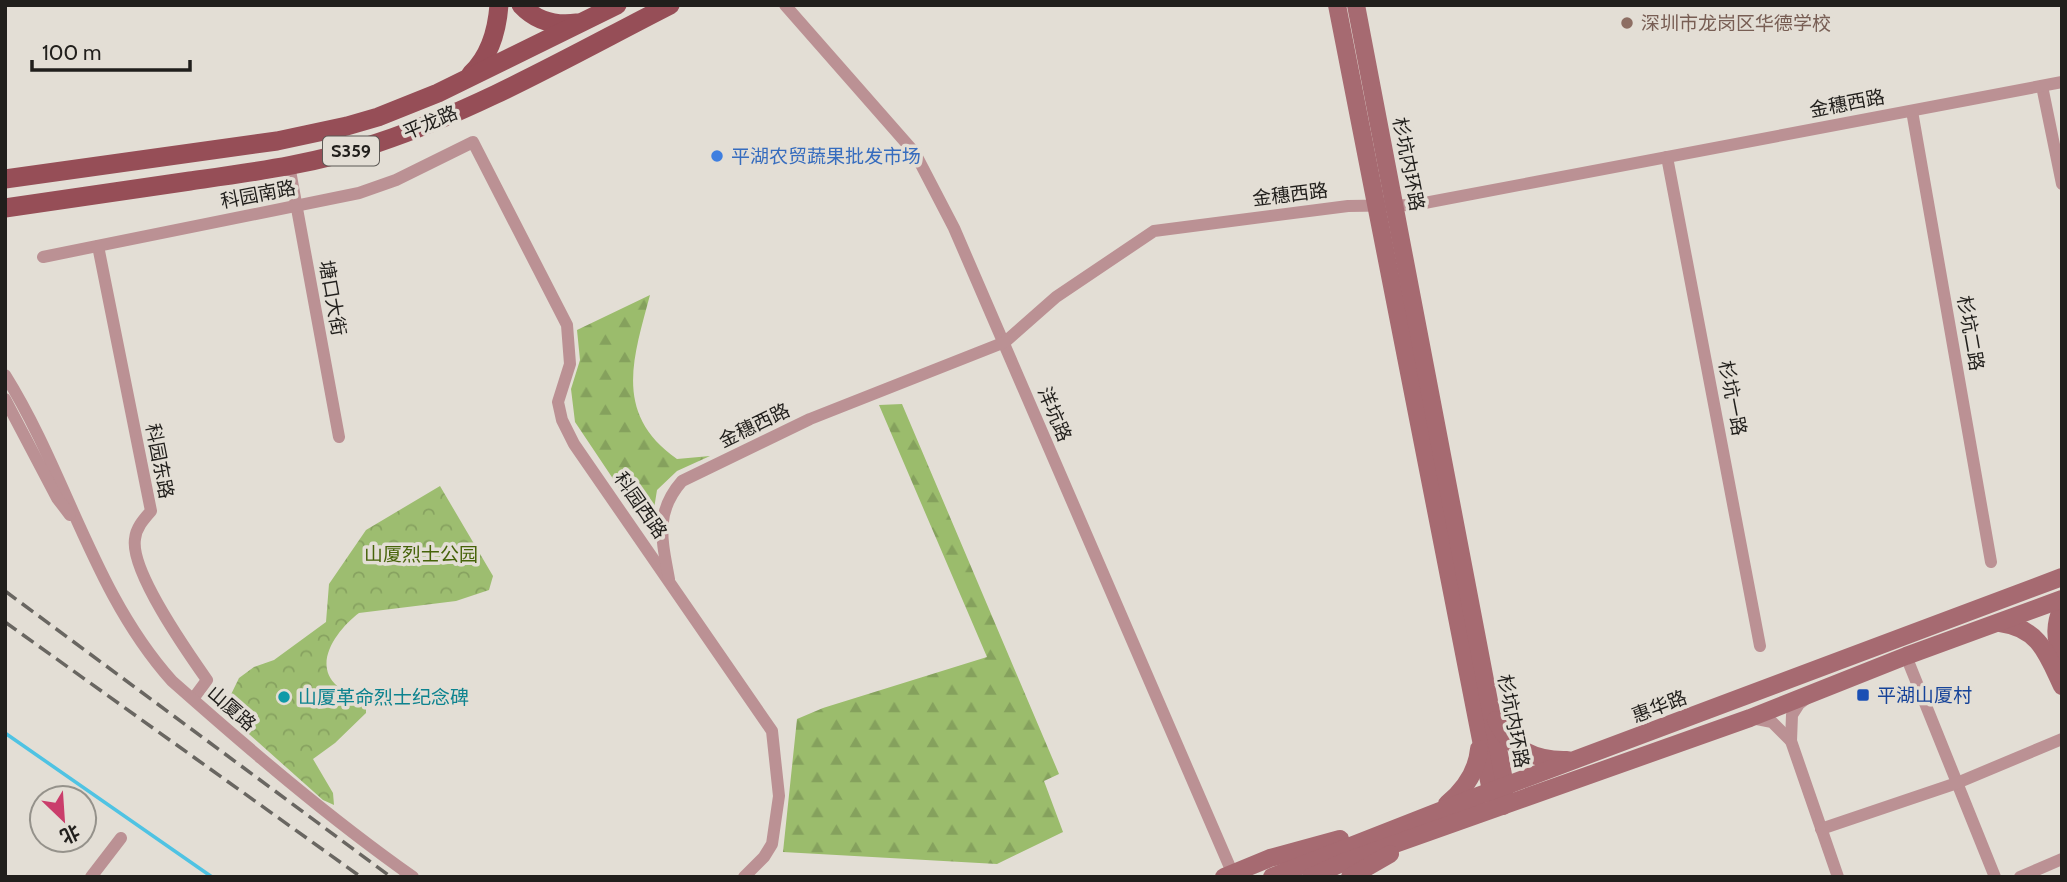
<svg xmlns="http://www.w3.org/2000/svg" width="2067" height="882" font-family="Cabin,'Noto Sans SC',sans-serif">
	<defs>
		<pattern id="forest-firs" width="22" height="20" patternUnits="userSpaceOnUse" patternTransform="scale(1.75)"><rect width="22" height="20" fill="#9bbc6c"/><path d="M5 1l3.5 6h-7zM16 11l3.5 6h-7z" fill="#85a15d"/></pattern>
		<pattern id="park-crowns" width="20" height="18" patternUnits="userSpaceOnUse" patternTransform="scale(1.75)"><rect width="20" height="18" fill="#9dbd70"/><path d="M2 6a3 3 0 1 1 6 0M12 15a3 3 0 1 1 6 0" fill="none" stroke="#87a260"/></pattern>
	</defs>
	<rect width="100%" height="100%" fill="#e3ded5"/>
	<g fill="url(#forest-firs)">
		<path d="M650,295C633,359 613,414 677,459L710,456L677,471L657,490L650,534L575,422L571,389L580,360L577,330Z"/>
		<path d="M902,404L1059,774L1044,781L1063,832L997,864L783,852L797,719L823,708L987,657L879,405Z"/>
	</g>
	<path fill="url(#park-crowns)" d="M440,486L493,576L489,590L456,601L359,613C339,628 311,663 337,686C345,693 356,696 366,700V713L335,743L313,759L333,793L334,805L323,800L223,711L239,678L254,667L274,660L326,622L329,584L366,530Z"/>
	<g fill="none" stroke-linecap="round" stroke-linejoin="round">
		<path stroke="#4fc3e3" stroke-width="3.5" d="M5,733L212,877"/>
		<g stroke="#bb9194" stroke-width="12">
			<path d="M785,5L915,153L954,228L1232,872"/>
			<path d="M2042,86L2062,184"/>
			<path d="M1912,111L1991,562"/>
			<path d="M1667,157L1760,646"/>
			<path d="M289,165L339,437"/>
			<path d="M98,246L151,511C143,520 136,528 135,539C130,571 188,653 207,680L193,699"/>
			<path d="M43,257L359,193L396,180L473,142L567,325L570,364L558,402L562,420L574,444L772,731L779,796L772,844L764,857L744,877"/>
			<path d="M5,375C67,474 93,593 172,681C250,750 328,817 413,877"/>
			<path d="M5,399L57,498L70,515"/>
			<path d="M669,579C662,540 654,513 682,481L810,419L1005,342L1056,297L1154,231L1348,206L1414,205L2062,82"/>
			<path d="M1906,656L1995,877"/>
			<path d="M1807,698L1799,704L1792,715L1791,741L1838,877"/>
			<path d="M1752,718L1772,722L1791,741"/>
			<path d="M1821,829L1957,783L2062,739"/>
			<path d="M91,877L121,838"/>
			<path d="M2020,877L2062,859"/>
		</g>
		<g stroke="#a66a71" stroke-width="18">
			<path d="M1337,5L1491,791L1503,806"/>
			<path d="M1356,5L1501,764L1505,786L1504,795"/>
			<path d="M2062,607C2055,624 2054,638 2062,655"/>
			<path d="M2000,623C2039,628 2047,654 2062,686"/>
			<path d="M1496,720C1509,749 1537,761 1567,760"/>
			<path d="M1447,804C1464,790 1477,771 1479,749"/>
			<path d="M1224,877L1270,858L1340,839"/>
			<path d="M1272,877L1481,795L2062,577"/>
			<path d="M1311,877L1344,862L1750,718L1906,656L2062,599"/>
			<path d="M1350,877L1390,854"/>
		</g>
		<g stroke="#964e57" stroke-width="19">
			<path d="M521,5C536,21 556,26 577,23"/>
			<path d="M471,74C490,56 497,31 499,5"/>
			<path d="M5,179L277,141L347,126L378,117L438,93L617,5"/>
			<path d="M5,208C67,199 128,190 190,181C253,172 316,164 377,143C479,109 574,54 670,5"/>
		</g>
		<g stroke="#696661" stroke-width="3.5" stroke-dasharray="14 7" stroke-linecap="butt">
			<path d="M5,591L391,877"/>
			<path d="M5,622L361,877"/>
		</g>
	</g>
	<circle fill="#8d6e63" stroke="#e3ded5" stroke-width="2.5" cx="1627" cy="23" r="7"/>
	<circle fill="#3f7fe0" stroke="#e3ded5" stroke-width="2.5" cx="717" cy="156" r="7"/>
	<rect fill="#1a4fb4" stroke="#e3ded5" stroke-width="2.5" x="1856" y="688" width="14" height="14" rx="3.5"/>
	<circle fill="#0f9aa8" stroke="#e3ded5" stroke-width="2.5" cx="284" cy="697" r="7"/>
	<g text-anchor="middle" stroke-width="7" stroke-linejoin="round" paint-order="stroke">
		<rect fill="#e3ded5" stroke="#5b5854" stroke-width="2" x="323" y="136.5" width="56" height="29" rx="5"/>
		<g font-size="18" font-weight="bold" fill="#211f1c">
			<text x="351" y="157">S359</text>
		</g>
		<g font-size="19" fill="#785e54" stroke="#e3ded5" text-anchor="start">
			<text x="1641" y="30">深圳市龙岗区华德学校</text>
		</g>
		<g font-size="19" fill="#211f1c" stroke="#e3ded5">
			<text transform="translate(1847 103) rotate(-11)" y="7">金穗西路</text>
			<text transform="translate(430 122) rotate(-23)" y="7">平龙路</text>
			<text transform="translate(1409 164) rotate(79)" y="7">杉坑内环路</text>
			<text transform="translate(258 194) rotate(-11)" y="7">科园南路</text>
			<text transform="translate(1290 194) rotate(-7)" y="7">金穗西路</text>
			<text transform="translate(333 298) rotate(80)" y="7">塘口大街</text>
			<text transform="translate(1971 333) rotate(80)" y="7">杉坑二路</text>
			<text transform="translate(1733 398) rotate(79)" y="7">杉坑一路</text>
			<text transform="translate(1055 414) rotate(67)" y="7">洋坑路</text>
			<text transform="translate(754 425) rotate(-26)" y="7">金穗西路</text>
			<text transform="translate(160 461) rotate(79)" y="7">科园东路</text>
			<text transform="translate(641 505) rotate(55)" y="7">科园西路</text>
			<text transform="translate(1659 706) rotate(-21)" y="7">惠华路</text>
			<text transform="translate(232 708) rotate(41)" y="7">山厦路</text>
			<text transform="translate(1514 721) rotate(79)" y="7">杉坑内环路</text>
		</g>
		<g font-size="19" fill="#366cbe" stroke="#e3ded5" text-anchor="start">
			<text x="731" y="163">平湖农贸蔬果批发市场</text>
		</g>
		<g font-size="19" fill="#466309" stroke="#e3ded5">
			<text x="421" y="561">山厦烈士公园</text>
		</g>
		<g font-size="19" fill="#164399" stroke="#e3ded5" text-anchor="start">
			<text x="1877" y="702">平湖山厦村</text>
		</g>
		<g font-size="19" fill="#0d838f" stroke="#e3ded5" text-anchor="start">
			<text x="298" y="704">山厦革命烈士纪念碑</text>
		</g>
	</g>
	<rect width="2067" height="882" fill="none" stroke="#211f1c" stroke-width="14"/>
	<g transform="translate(63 819) rotate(155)"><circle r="33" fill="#e3ded5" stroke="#95928b" stroke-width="2"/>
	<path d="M0-5L12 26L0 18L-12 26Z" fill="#ca3d6b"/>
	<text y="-10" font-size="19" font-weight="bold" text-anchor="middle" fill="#211f1c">北</text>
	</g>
	<path d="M32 60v10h158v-10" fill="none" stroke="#211f1c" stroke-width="3.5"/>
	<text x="42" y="60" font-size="21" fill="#211f1c" stroke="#e3ded5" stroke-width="5" paint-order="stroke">100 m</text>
</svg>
